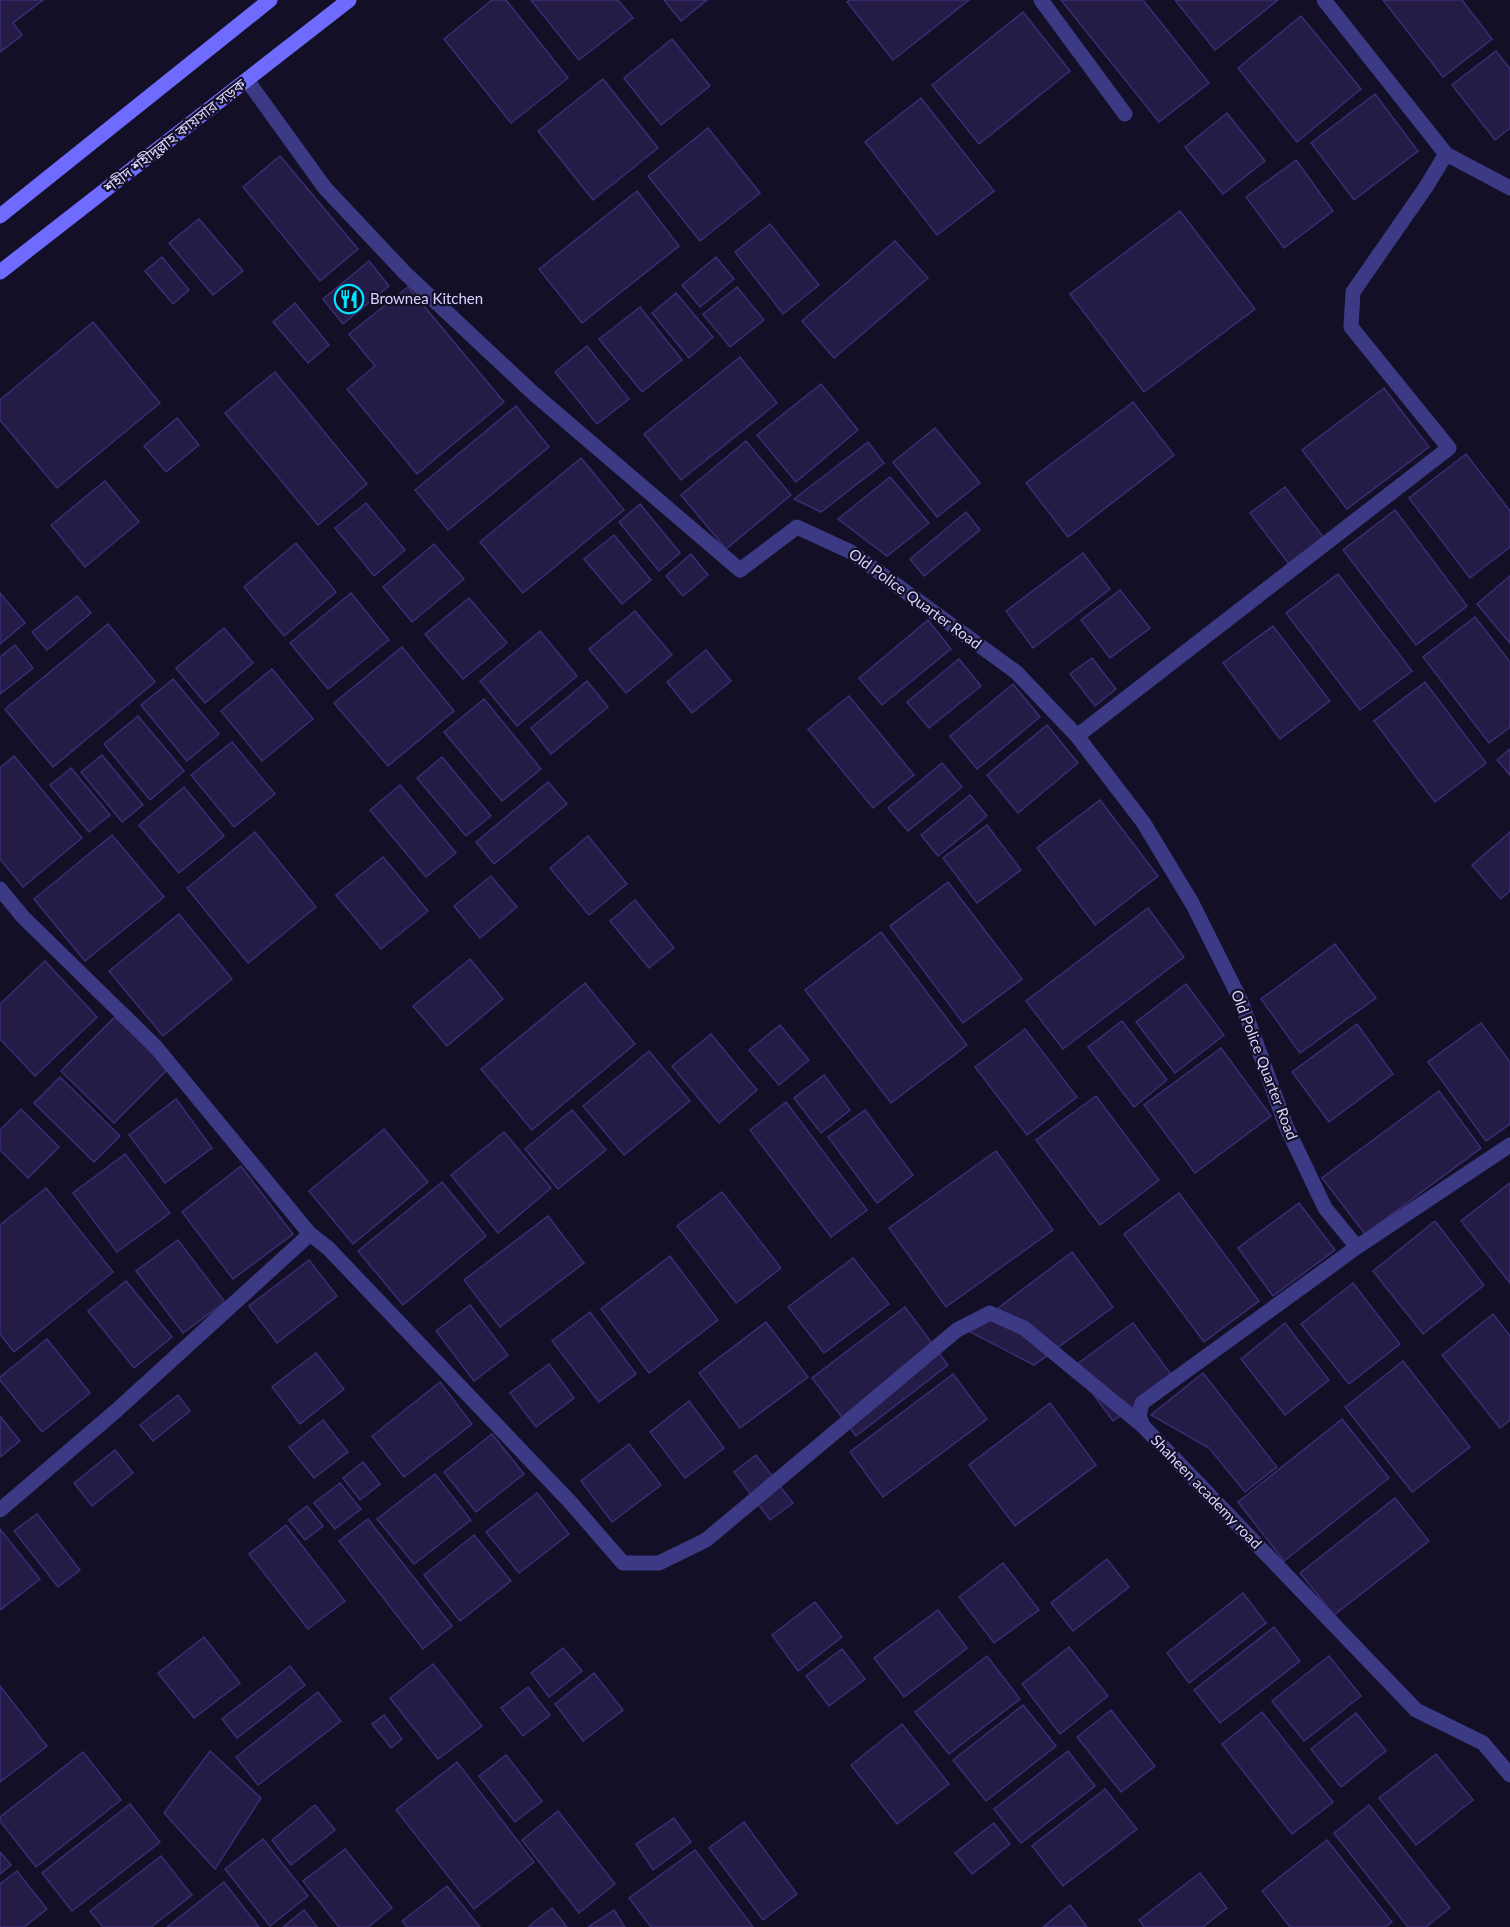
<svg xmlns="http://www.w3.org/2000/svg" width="1510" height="1927" font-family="Lato,'Noto Sans Bengali',sans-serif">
	<rect width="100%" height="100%" fill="#130f26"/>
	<g fill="#241b47" stroke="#3b2d73" stroke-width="1.5">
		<path d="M0,0H43L13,23L22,35L0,52Z"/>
		<path d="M492,0H506L568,78L511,123L444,39Z"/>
		<path d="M531,0H618L633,18L579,60Z"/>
		<path d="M664,0H707L681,21Z"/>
		<path d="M850,0H969L893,60L847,2Z"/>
		<path d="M1061,0H1143L1209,83L1159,122Z"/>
		<path d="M1175,0H1278L1215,50Z"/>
		<path d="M1383,0H1462L1492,39L1443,77Z"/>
		<path d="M1023,12L1070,71L979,144L932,85Z"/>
		<path d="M1301,16L1361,89L1297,142L1238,68Z"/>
		<path d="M672,39L710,86L661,125L624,78Z"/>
		<path d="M1496,51L1510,69V128L1495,140L1452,85Z"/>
		<path d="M603,79L658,148L593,200L538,131Z"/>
		<path d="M1375,94L1418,151L1354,200L1311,143Z"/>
		<path d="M921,98L994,191L937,235L865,142Z"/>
		<path d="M1227,113L1265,161L1223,194L1185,147Z"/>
		<path d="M708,128L760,193L700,241L648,176Z"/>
		<path d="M280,156L358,249L320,281L243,187Z"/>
		<path d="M1296,160L1333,211L1284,248L1246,197Z"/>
		<path d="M637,191L679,246L582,323L539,269Z"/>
		<path d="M1180,211L1255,309L1144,392L1070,294Z"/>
		<path d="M199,219L243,271L213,295L169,243Z"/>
		<path d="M770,224L819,285L783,314L735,252Z"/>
		<path d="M895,241L928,278L834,358L802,321Z"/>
		<path d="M162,257L189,290L173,304L145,271Z"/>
		<path d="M716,257L734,279L700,307L682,285Z"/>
		<path d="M369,261L389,286L343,324L323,299Z"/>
		<path d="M408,287L504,402L417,474L347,389L375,366L349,334Z"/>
		<path d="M737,287L764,320L730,347L703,314Z"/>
		<path d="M676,293L713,337L689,358L652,313Z"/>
		<path d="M295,303L329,345L308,363L273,322Z"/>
		<path d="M640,307L682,360L642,392L599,339Z"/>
		<path d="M93,322L160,403L57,488L0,420V400Z"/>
		<path d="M587,346L629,399L597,424L555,372Z"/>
		<path d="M740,357L777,403L681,480L644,434Z"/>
		<path d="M275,372L367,484L318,525L225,413Z"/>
		<path d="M821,384L858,430L796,482L757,435Z"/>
		<path d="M1384,388L1429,447L1347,509L1302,450Z"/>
		<path d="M1133,402L1174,455L1068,537L1026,483Z"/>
		<path d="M516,406L549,447L448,530L415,490Z"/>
		<path d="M177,418L199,445L166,472L144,446Z"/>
		<path d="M935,428L980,483L937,517L893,462Z"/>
		<path d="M746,441L791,495L726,549L681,495Z"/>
		<path d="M868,442L884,463L821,512L794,499Z"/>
		<path d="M1466,454L1510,511V547L1470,578L1409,498Z"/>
		<path d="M581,458L624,510L523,593L480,542Z"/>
		<path d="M890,477L929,523L887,556L838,519Z"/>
		<path d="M105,481L139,522L85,567L51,525Z"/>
		<path d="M1285,487L1324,538L1289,564L1250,513Z"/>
		<path d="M366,503L405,550L374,576L335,528Z"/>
		<path d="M640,504L680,553L659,571L619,522Z"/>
		<path d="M1395,510L1467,606L1416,645L1343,550Z"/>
		<path d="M966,512L980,530L924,576L910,559Z"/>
		<path d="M614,535L651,580L622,604L584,559Z"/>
		<path d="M296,543L336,592L284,636L244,587Z"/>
		<path d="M434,544L464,579L412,622L383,587Z"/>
		<path d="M1083,553L1110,589L1033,648L1006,611Z"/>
		<path d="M691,554L708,575L683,596L666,576Z"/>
		<path d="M1338,574L1412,671L1360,710L1286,613Z"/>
		<path d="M1510,576V643L1477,604Z"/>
		<path d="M1120,590L1150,628L1110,658L1081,620Z"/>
		<path d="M0,593L25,623L0,644Z"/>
		<path d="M351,593L389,640L328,689L290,643Z"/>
		<path d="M77,596L91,613L47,650L32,632Z"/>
		<path d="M469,598L507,643L463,679L425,634Z"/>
		<path d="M635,611L672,655L626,693L589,649Z"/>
		<path d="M1475,617L1510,662V727L1489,743L1423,657Z"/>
		<path d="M928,620L951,649L882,705L859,678Z"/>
		<path d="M108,624L155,682L53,767L5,709Z"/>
		<path d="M1273,626L1330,701L1280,739L1223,663Z"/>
		<path d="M224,628L253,663L205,703L176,668Z"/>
		<path d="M540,631L577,676L517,726L480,681Z"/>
		<path d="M15,645L33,668L0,694V657Z"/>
		<path d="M402,647L454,711L388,766L334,703Z"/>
		<path d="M706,650L731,681L692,713L667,682Z"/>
		<path d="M1092,658L1116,689L1095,706L1070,674Z"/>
		<path d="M959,659L981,686L929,728L907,702Z"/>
		<path d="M272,669L313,719L262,761L221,711Z"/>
		<path d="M173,679L219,734L187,761L141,705Z"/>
		<path d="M587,681L608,707L551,754L531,728Z"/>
		<path d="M1425,682L1486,763L1435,802L1374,721Z"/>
		<path d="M1013,684L1040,717L977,769L950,736Z"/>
		<path d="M849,696L914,775L873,808L808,729Z"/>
		<path d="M484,699L541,769L502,801L444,732Z"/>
		<path d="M138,716L184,771L150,800L104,744Z"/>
		<path d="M1047,725L1078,763L1018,813L987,775Z"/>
		<path d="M232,742L275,794L234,827L191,775Z"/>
		<path d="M1510,749V775L1497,760Z"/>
		<path d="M102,755L143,805L122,822L81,772Z"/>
		<path d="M14,756L82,838L23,887L0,859V768Z"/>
		<path d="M442,757L491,816L466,836L417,778Z"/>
		<path d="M942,763L962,787L908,831L888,808Z"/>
		<path d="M71,768L110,815L89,832L50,785Z"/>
		<path d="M548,782L567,804L494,864L476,842Z"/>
		<path d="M400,785L456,853L426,877L370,810Z"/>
		<path d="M184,787L224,836L179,873L139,825Z"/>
		<path d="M970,795L987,816L938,856L921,835Z"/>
		<path d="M1100,800L1158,876L1095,925L1037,848Z"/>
		<path d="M987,825L1021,870L977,903L943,858Z"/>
		<path d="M255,832L316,907L248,963L187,888Z"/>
		<path d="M1510,832V891L1501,899L1472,865Z"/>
		<path d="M112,835L164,897L85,961L34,899Z"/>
		<path d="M588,836L627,884L589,915L550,868Z"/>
		<path d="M383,857L428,911L381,949L336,895Z"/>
		<path d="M491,876L517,907L480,938L454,906Z"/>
		<path d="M948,882L1022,979L963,1023L890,926Z"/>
		<path d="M635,900L674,948L649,968L610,921Z"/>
		<path d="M1148,908L1184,957L1063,1049L1026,1001Z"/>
		<path d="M179,914L232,979L163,1036L109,971Z"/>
		<path d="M881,932L967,1045L891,1103L805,990Z"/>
		<path d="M1335,944L1376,998L1300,1053L1261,999Z"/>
		<path d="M470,959L503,999L447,1046L413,1006Z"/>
		<path d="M45,961L97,1017L35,1076L0,1039V1004Z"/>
		<path d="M585,983L635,1044L532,1130L481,1069Z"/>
		<path d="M1186,984L1224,1035L1175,1073L1136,1022Z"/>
		<path d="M115,1017L168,1069L114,1123L61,1071Z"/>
		<path d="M1122,1021L1167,1080L1134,1107L1088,1047Z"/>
		<path d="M1481,1023L1510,1062V1124L1486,1141L1428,1062Z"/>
		<path d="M1357,1024L1393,1074L1329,1122L1292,1072Z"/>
		<path d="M780,1025L809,1060L779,1085L749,1050Z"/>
		<path d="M1025,1029L1077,1097L1027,1135L975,1067Z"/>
		<path d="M711,1034L757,1090L719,1123L672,1066Z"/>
		<path d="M1221,1048L1271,1116L1195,1173L1144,1105Z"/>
		<path d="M649,1051L690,1101L624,1155L583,1106Z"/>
		<path d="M824,1075L850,1110L821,1133L794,1098Z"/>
		<path d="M60,1077L120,1136L94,1162L34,1103Z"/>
		<path d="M1439,1091L1481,1148L1365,1234L1322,1178Z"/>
		<path d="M1096,1096L1159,1180L1100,1225L1036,1140Z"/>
		<path d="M176,1099L212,1148L165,1183L129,1135Z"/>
		<path d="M786,1102L867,1210L831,1237L750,1130Z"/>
		<path d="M21,1109L59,1147L28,1178L0,1150V1130Z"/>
		<path d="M572,1110L606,1150L558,1189L525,1149Z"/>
		<path d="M865,1110L913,1175L877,1203L828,1137Z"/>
		<path d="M384,1129L428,1182L353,1244L309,1191Z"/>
		<path d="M504,1132L551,1188L498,1233L451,1175Z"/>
		<path d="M996,1151L1053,1230L946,1307L889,1228Z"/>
		<path d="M125,1154L170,1213L117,1252L73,1193Z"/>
		<path d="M241,1166L293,1234L233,1279L182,1212Z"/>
		<path d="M442,1182L486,1236L403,1305L358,1251Z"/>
		<path d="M1510,1183V1283L1461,1221Z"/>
		<path d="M46,1188L113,1272L14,1352L0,1334V1225Z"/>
		<path d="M722,1192L781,1268L736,1303L677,1226Z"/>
		<path d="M1179,1193L1259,1301L1204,1342L1124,1234Z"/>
		<path d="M1299,1203L1335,1250L1273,1296L1238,1248Z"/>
		<path d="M548,1216L584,1263L500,1327L464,1280Z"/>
		<path d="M1435,1221L1484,1285L1423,1334L1373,1271Z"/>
		<path d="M178,1240L225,1302L183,1333L136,1271Z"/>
		<path d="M1072,1252L1113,1307L1034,1365L968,1331Z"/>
		<path d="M670,1256L718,1320L649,1373L601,1309Z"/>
		<path d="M853,1258L889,1304L824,1353L788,1307Z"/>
		<path d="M309,1260L337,1296L277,1343L249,1306Z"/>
		<path d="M126,1281L172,1337L134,1368L88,1311Z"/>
		<path d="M1353,1283L1400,1344L1349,1384L1301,1324Z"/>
		<path d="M470,1305L508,1355L474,1381L436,1331Z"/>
		<path d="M905,1307L948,1365L856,1436L812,1378Z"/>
		<path d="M590,1312L636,1374L599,1402L552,1341Z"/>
		<path d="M1493,1314L1510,1336V1420L1500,1428L1442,1355Z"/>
		<path d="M766,1322L808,1377L740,1428L699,1373Z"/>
		<path d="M1133,1323L1173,1377L1113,1421L1073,1367Z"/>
		<path d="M1285,1323L1329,1380L1285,1415L1241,1359Z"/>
		<path d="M47,1339L90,1393L42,1432L0,1380V1377Z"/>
		<path d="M316,1353L344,1389L300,1424L272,1387Z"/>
		<path d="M1403,1361L1470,1447L1412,1492L1345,1407Z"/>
		<path d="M549,1364L574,1398L536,1427L510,1393Z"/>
		<path d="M1203,1373L1277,1467L1245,1492L1209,1448L1151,1415Z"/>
		<path d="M953,1374L987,1419L883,1497L850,1452Z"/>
		<path d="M440,1382L472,1424L404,1477L372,1436Z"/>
		<path d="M178,1395L190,1411L153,1441L140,1425Z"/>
		<path d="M689,1401L724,1448L685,1478L650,1432Z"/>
		<path d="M1050,1403L1096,1465L1015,1526L969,1465Z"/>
		<path d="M0,1416L20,1441L0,1457Z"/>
		<path d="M1342,1419L1389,1478L1284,1561L1238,1502Z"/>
		<path d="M323,1420L348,1452L314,1478L289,1447Z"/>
		<path d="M492,1434L524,1474L476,1512L444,1472Z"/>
		<path d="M629,1444L661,1485L612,1522L581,1481Z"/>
		<path d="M115,1450L133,1473L92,1506L74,1483Z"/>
		<path d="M756,1455L793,1503L770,1520L734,1472Z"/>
		<path d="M363,1462L380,1484L360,1500L343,1478Z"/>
		<path d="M435,1474L471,1520L414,1564L377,1519Z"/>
		<path d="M340,1483L361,1509L335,1529L314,1503Z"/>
		<path d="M537,1493L569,1534L519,1573L486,1532Z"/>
		<path d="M1395,1498L1429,1541L1334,1615L1300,1573Z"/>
		<path d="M307,1506L323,1526L305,1540L289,1520Z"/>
		<path d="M37,1514L80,1570L58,1587L14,1531Z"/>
		<path d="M368,1519L452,1626L423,1649L339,1541Z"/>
		<path d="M286,1525L345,1601L308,1629L249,1554Z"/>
		<path d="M0,1529L40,1579L0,1610Z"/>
		<path d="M474,1535L511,1581L460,1621L424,1575Z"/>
		<path d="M1107,1559L1129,1587L1073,1631L1051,1603Z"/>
		<path d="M1003,1563L1039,1610L994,1643L959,1597Z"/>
		<path d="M1243,1593L1266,1623L1189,1683L1167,1653Z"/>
		<path d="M815,1602L842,1637L798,1671L772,1635Z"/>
		<path d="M938,1610L967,1648L904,1697L874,1658Z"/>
		<path d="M1274,1627L1300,1661L1220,1723L1194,1690Z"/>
		<path d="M204,1637L240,1683L194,1718L158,1673Z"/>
		<path d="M1069,1647L1108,1696L1060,1734L1022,1684Z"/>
		<path d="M563,1648L582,1671L549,1697L531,1673Z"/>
		<path d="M842,1649L865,1679L829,1706L806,1676Z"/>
		<path d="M987,1656L1020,1699L949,1754L915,1712Z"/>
		<path d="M1329,1656L1361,1696L1304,1741L1272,1701Z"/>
		<path d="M433,1664L482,1726L438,1759L390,1698Z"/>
		<path d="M290,1666L305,1685L237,1738L222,1719Z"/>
		<path d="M594,1673L623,1710L583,1741L555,1704Z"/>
		<path d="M0,1686L47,1746L0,1782Z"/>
		<path d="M528,1687L550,1715L523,1736L501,1708Z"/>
		<path d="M318,1692L341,1721L258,1785L236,1757Z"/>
		<path d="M1023,1705L1056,1746L986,1801L953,1760Z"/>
		<path d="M1111,1710L1155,1766L1121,1792L1077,1737Z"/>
		<path d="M1262,1712L1333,1802L1292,1834L1222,1744Z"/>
		<path d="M1356,1713L1386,1751L1341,1787L1311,1749Z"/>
		<path d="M384,1715L402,1739L391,1748L372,1724Z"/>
		<path d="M902,1724L949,1784L897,1824L851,1765Z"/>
		<path d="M210,1751L261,1798L215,1869L164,1813Z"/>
		<path d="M1068,1751L1095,1786L1021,1843L994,1809Z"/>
		<path d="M83,1752L121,1800L36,1867L0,1821V1817Z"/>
		<path d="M1436,1754L1473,1800L1416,1845L1379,1798Z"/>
		<path d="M506,1755L542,1801L515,1822L479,1776Z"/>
		<path d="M457,1762L534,1862L474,1909L396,1810Z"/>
		<path d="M1105,1789L1137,1829L1063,1886L1032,1846Z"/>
		<path d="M130,1804L160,1842L72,1911L42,1873Z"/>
		<path d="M315,1805L335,1830L291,1865L272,1840Z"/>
		<path d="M1369,1805L1450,1908L1426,1927H1408L1334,1833Z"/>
		<path d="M558,1811L615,1884L579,1913L522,1840Z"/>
		<path d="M674,1818L691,1842L653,1870L636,1844Z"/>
		<path d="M744,1822L797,1894L763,1920L709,1848Z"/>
		<path d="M994,1823L1010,1844L972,1874L955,1853Z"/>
		<path d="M263,1839L308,1896L270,1926L225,1869Z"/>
		<path d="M1327,1840L1392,1922L1385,1927H1290L1262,1891Z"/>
		<path d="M345,1849L392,1908L368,1927H339L303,1881Z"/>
		<path d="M695,1850L753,1927H651L629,1898Z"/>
		<path d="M0,1852L11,1865L0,1874Z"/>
		<path d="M161,1856L192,1895L151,1927H103L90,1911Z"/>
		<path d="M17,1871L47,1909L24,1927H0V1884Z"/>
		<path d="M1200,1873L1227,1908L1203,1927H1144L1139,1920Z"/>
		<path d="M224,1882L259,1927H167Z"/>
		<path d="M447,1886L480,1927H407L402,1921Z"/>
		<path d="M1070,1905L1087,1927H1043Z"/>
		<path d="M552,1908L567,1927H529V1926Z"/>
		<path d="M304,1910L317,1927H283Z"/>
		<path d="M614,1910L625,1927H588Z"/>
	</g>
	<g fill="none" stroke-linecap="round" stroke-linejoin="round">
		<g stroke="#3d3a85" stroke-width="15">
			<path d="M1041,0L1125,114"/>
			<path d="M0,889L23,917L155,1046L310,1234L328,1248L571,1503L623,1563H659L706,1540L957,1330L990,1313L1024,1328L1143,1426"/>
		</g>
		<g stroke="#3d3a85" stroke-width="15">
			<path d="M247,80L325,188L405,273L533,393L740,570L797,527L851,552L1016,672L1077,736L1143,822L1192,903L1241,1001L1286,1126L1325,1208L1357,1247"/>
			<path d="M1446,154L1510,188"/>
			<path d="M1077,736L1449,448L1351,327L1353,292L1426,187L1446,154L1324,0"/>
			<path d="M1510,1145L1357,1247L1142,1403L1139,1416L1143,1426L1416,1710L1483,1743L1510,1775"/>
			<path d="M0,1510L117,1410L310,1234"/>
		</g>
		<g stroke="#6f6bff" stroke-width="15">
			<path d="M0,216L270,0"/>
			<path d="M0,272L349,0"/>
		</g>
	</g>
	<defs>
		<g id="restaurant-ring" transform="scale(1.5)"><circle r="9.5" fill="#130f26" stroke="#00e5ff" stroke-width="1.5"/><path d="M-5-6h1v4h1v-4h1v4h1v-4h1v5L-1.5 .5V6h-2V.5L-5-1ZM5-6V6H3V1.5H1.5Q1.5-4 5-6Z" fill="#00e5ff"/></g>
	</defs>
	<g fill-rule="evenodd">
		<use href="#restaurant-ring" x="349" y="299"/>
	</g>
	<g text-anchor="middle" stroke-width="4.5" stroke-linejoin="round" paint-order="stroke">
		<g font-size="15" fill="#d9d4ff" stroke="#130f26">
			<text transform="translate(175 136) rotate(-38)" y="5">শহীদ শহীদুল্লাহ কায়সার সড়ক</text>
			<text transform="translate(915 599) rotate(36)" y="5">Old Police Quarter Road</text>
			<text transform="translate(1264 1065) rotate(69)" y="5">Old Police Quarter Road</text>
			<text transform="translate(1206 1492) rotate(46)" y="5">Shaheen academy road</text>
		</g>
		<g font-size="15" fill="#d9d4ff" stroke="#130f26" text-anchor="start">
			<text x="370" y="304">Brownea Kitchen</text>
		</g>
	</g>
</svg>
